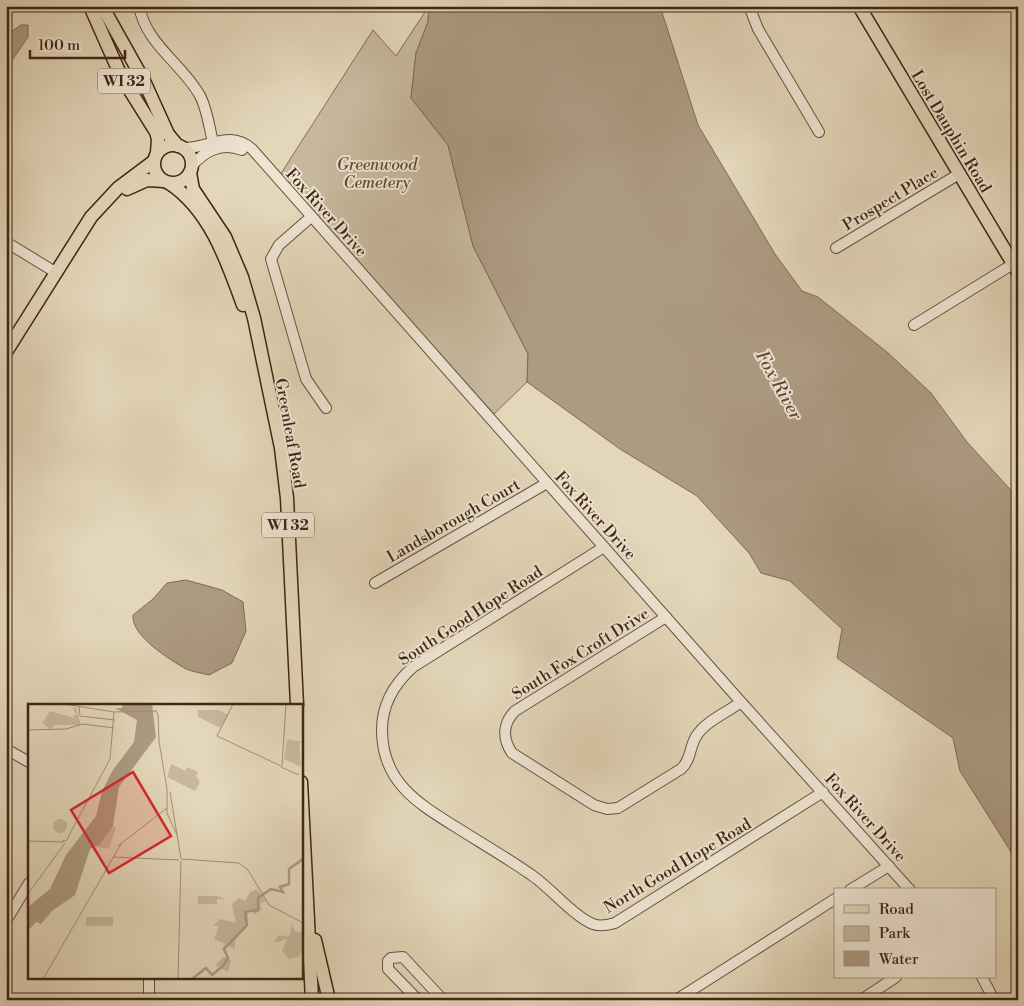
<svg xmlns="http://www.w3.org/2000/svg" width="1024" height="1006" font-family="'Libre Bodoni',serif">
	<rect width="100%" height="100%" fill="#e3d6b9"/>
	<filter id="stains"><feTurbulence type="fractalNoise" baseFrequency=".004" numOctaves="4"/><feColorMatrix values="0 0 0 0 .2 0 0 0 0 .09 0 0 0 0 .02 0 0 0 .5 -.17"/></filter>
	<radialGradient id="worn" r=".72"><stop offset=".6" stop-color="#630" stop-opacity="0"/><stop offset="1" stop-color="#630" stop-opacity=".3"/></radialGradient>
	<path fill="#c7b89d" stroke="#846e58" d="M429,6L428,22L416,53L411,98L448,145L473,246L528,354L527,382L494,414L280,175L373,30L396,56Z"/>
	<g fill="#ac9a81" stroke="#816b55">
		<path d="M429,6H660L698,125L775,254L802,291L818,297L887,352L931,393L967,442L1018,498V863L960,771L953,738L837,658L842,629L790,581L761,573L749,553L697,496L620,449L527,382L528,354L473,246L448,145L411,98L416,53L428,22Z"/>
		<path d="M21,25H28V37L6,69V35Z"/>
		<path d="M186,580L222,590L243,602L246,631L232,663L209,675C202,673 193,672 186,669C169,659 131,636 133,615L153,599L167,583Z"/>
	</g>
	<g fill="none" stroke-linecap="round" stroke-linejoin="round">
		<g stroke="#6a513d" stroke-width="12">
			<g id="minor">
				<path d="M139,6C146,44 181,63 199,94C207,107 209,127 213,142"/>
				<path d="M749,6L758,29L819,132"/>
				<path d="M183,148C208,149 229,129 252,149L741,702L910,890"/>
				<path d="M191,167C204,151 222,142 242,150"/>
				<path d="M311,217L279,245L271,259L306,379L326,408"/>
				<path d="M6,242L55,272"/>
				<path d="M836,248L959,174"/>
				<path d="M914,325L1013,264"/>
				<path d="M604,547L413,667C394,684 382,704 382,730C382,783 419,804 459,829C483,844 507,858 530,874C549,886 574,917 593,924C600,927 608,925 615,923L823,792"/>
				<path d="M375,583L547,483"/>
				<path d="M666,617L515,711C503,723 502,738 512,753L594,805L607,809L618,808L681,769C692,759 689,746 697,735C706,721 728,712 741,702"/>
				<path d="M6,749L29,762"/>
				<path d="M850,890L889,866"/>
				<path d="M6,921L29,883"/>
				<path d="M982,977L994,1000"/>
				<path d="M149,1000V977"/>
				<path d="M418,1000L388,969V961L391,958L403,957L443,1000"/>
				<path d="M676,1000L835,899"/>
				<path d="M861,1000L896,977"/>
			</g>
		</g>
		<g stroke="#412514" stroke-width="15">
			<g id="major">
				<path d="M90,6L121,76L156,132L158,139L157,153"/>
				<path d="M102,6L144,81L168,134L178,146"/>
				<path d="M859,6L1018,272"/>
				<circle cx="173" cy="164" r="19"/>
				<path d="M190,173L193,189L225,237L242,277L254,318L281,448L287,498L297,705"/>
				<path d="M169,183C210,210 227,261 243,305"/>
				<path d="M127,189L147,180L164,181"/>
				<path d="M6,352L91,217L118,188L154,161"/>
				<path d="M301,782L312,1000"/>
				<path d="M315,940L329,1000"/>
			</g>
		</g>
		<use href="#minor" stroke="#ede4d2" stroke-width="10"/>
		<use href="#major" stroke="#e3d6b9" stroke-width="12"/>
	</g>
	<g text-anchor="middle" stroke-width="4" stroke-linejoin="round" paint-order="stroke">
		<g fill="#ede4d2" stroke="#755e4d" stroke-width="1">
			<rect x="98" y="68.5" width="52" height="25" rx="4"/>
			<rect x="262" y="512.5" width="52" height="25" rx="4"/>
		</g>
		<g font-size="15" font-weight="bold" fill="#412514">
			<text x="124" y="86">WI 32</text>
			<text x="288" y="530">WI 32</text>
		</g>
		<g font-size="16" fill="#412514" stroke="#ede4d2">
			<text transform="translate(952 131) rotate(59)" y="6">Lost Dauphin Road</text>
			<text transform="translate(890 198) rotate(-31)" y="6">Prospect Place</text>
			<text transform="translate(327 212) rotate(48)" y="6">Fox River Drive</text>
			<text transform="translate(291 433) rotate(80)" y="6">Greenleaf Road</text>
			<text transform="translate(596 515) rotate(48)" y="6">Fox River Drive</text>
			<text transform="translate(453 520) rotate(-30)" y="6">Landsborough Court</text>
			<text transform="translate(470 615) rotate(-33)" y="6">South Good Hope Road</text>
			<text transform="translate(580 653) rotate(-32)" y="6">South Fox Croft Drive</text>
			<text transform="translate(866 817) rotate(48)" y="6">Fox River Drive</text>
			<text transform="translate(677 865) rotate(-31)" y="6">North Good Hope Road</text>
		</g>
		<g font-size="16" font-style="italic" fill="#624a36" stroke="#ede4d2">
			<text x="377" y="170">Greenwood<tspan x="377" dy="18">Cemetery</tspan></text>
		</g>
		<g font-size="18" font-style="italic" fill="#614835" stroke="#ede4d2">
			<text transform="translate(779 385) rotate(61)" y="6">Fox River</text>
		</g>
	</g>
	<g transform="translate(28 704)">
		<rect width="275" height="275" fill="#e3d6b9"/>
		<path d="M44,3L48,4L53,21H26L23,26L14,19L22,7L46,14L45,11H49ZM170,6H191L200,11L193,24L170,13ZM259,35L274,38L271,39L273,63L256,55ZM143,60L158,67L159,63L170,68L168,72L172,78L167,87L139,73ZM25 122a7 7 0 1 1 14 0a7 7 0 1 1-14 0ZM83,123H88L81,145L65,142ZM229,185L238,197L232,199L234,205L226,211L225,208H220L219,222L207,236V245L200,242L194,245L197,240L186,235L191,222H185L192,215L208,219L204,200L211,194L217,197L222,188ZM170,192H189L197,195H189V200H170ZM58,213H85V222H58ZM264,220L267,227L275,229V239L272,252L261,255L254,247L259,235L246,239L251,231L261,233ZM196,253L203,256L200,268L187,261Z" fill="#c7b89d"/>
		<path d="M95,0H124L128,33L91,83L85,122L72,140L62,145L47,191L24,207L13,220L8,218L0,227V203L22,185L38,151L68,112L74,87L85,66L106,38L109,16L87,4H94Z" fill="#ac9a81"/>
		<path fill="none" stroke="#ac9a81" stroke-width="2.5" d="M164,275L178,264L184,271L195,262L200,254L196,245L219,221L217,208L230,206V194L243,185L255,188L252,183L261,180V165L275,155"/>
		<path fill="none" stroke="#a28f77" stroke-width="1" d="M36,0L86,8L129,7M205,0L189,32L253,62M51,3L52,12L87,16M127,7L130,10L131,37L139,85V109L149,131M0,26L38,25L55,20L86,24M254,62L258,0M253,63L271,71M142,88L153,155M0,137L36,138M34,137H38L82,55L86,8M90,142L139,104M85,153L151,156M153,155L211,159L220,166L241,201L275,219M0,190L37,139M15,275L93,140M150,275L153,157"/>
		<path fill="#d62828" fill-opacity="0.15" stroke="#d62828" stroke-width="2.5" d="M105,68L143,132L81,169L43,106Z"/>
		<rect width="275" height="275" fill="none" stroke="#412514" stroke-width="2.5"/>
	</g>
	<rect width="1024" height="1006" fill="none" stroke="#e3d6b9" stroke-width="25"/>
	<rect x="8" y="8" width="1009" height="991" fill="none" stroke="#412514" stroke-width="2.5"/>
	<rect x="12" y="12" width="999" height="981" fill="none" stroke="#412514"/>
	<rect x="834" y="888" width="162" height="90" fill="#ede4d2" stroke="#a89886"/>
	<rect x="844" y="905" width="25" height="8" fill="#e3d6b9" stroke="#a89886"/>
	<text x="879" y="914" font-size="15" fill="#412514">Road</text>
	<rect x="844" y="926" width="25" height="15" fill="#c7b89d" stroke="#a89886"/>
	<text x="879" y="938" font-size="15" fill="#412514">Park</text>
	<rect x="844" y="951" width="25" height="15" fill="#ac9a81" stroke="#a89886"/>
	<text x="879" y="964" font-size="15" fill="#412514">Water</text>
	<path d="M30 50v8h95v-8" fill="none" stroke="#412514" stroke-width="2.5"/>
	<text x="38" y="50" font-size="15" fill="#412514" stroke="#ede4d2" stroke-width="4" paint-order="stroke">100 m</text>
	<rect width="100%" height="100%" filter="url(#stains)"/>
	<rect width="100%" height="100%" fill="url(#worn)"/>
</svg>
